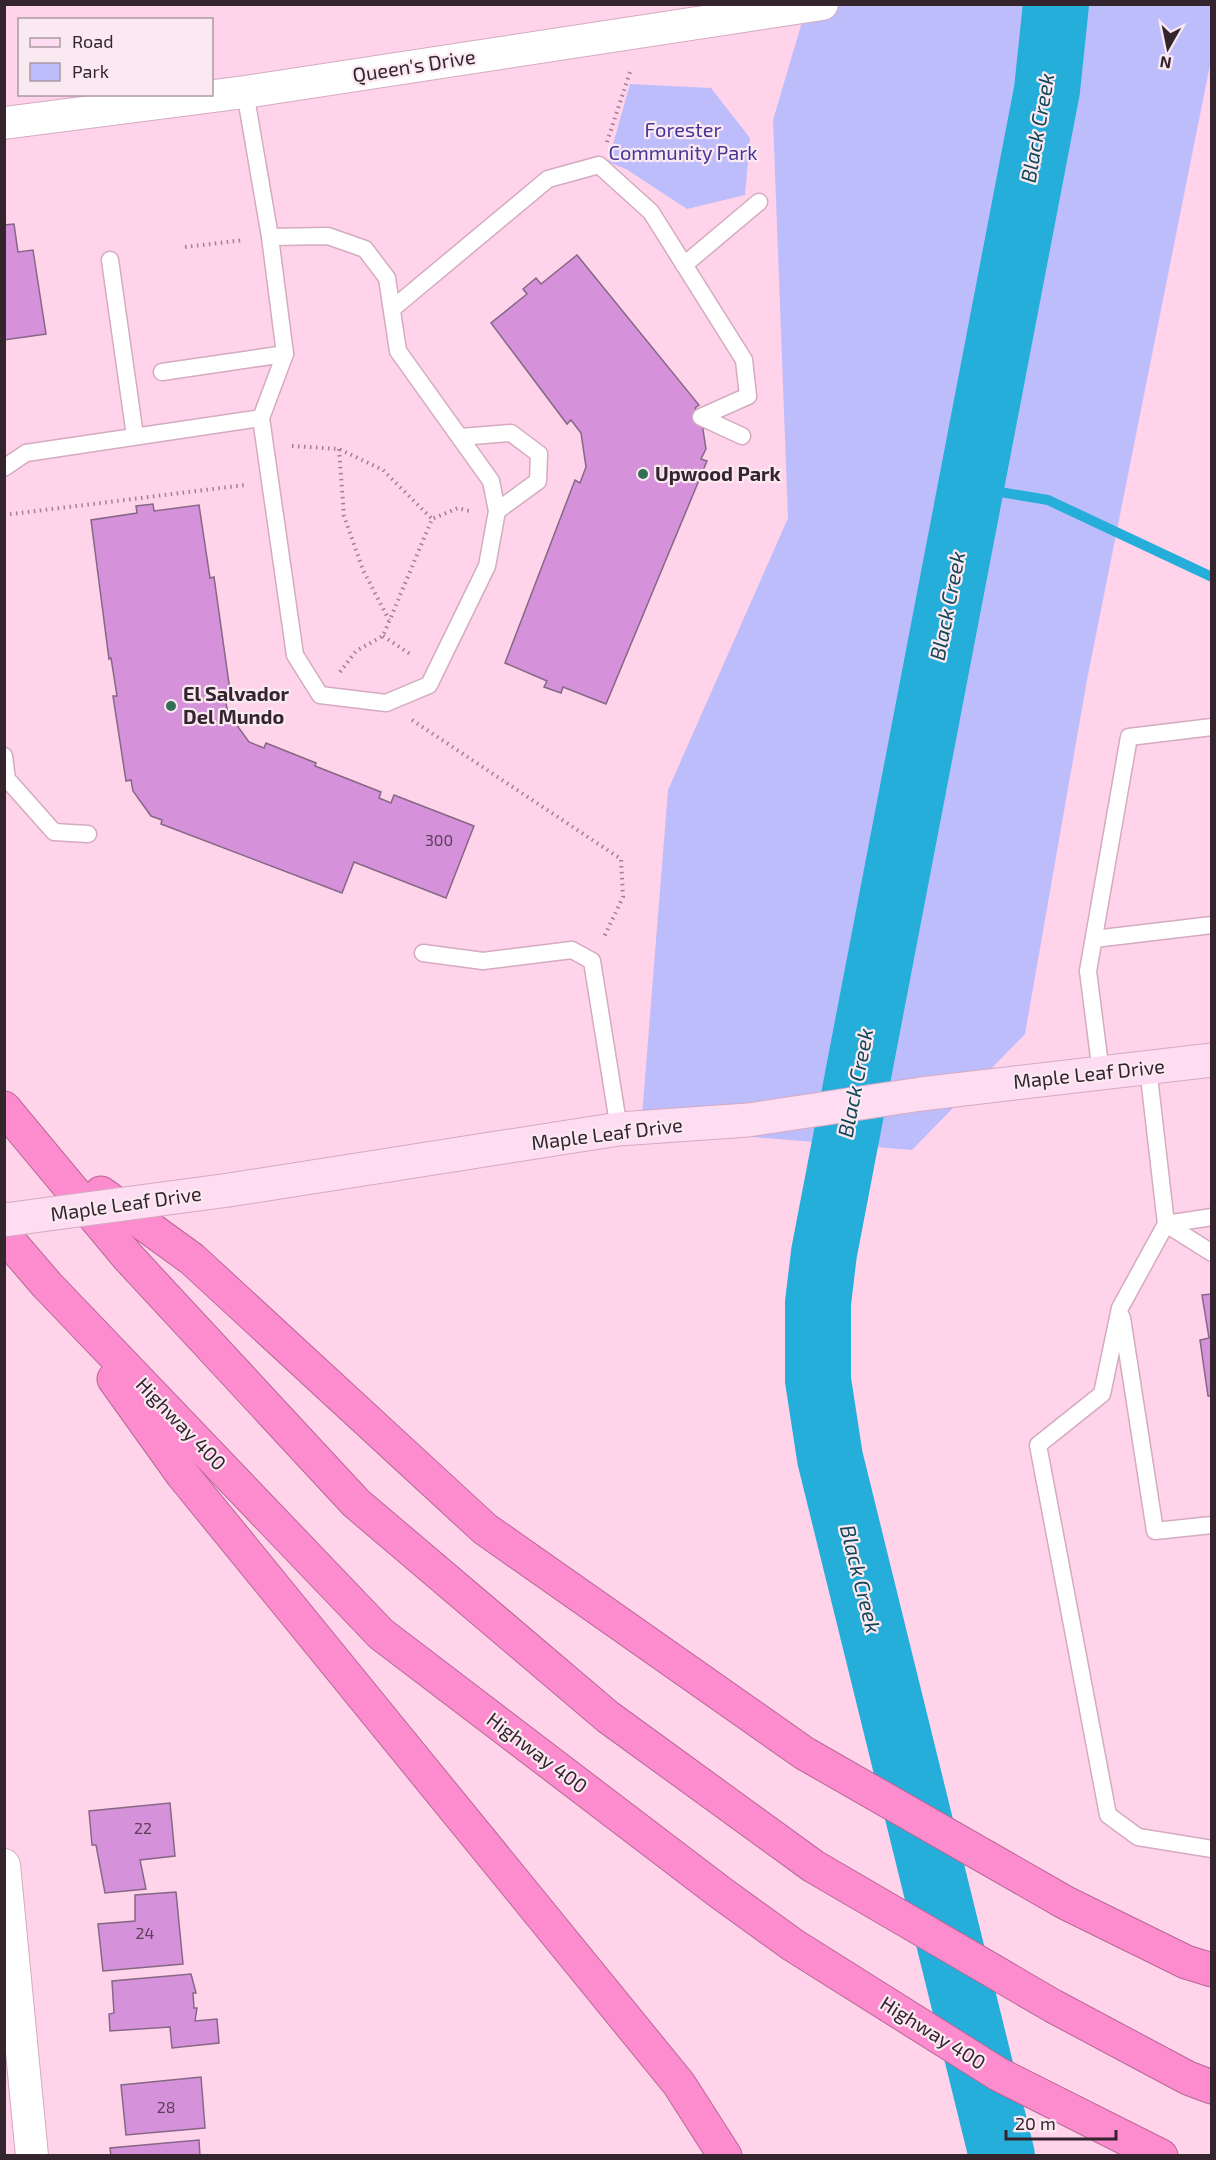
<svg xmlns="http://www.w3.org/2000/svg" width="1216" height="2160" font-family="'Exo 2',sans-serif">
	<rect width="100%" height="100%" fill="#ffd3ea"/>
	<g fill="#bebdfc">
		<path d="M807,5H1211V60L1087,680L1025,1034L912,1150L641,1128L668,790L788,518L773,120Z"/>
		<path d="M630,84L711,88L750,138L745,195L687,209L626,169L608,162Z"/>
	</g>
	<g fill="none" stroke-linecap="round" stroke-linejoin="round">
		<path stroke="#25aed9" stroke-width="10" d="M970,487L1048,500L1212,577"/>
		<path stroke="#25aed9" stroke-width="66" d="M1002,2156L830,1458L818,1380V1303L824,1253L1047,90L1056,4"/>
	</g>
	<g fill="#d591d9" stroke="#846885" stroke-width="1.5">
		<path d="M14,224L18,252L33,250L46,334L4,340V225Z"/>
		<path d="M577,255L699,405L695,408L701,417L706,449L701,459L707,461L606,704L563,687L561,693L544,687L547,681L505,663L575,480L580,483L586,467L581,433L571,420L567,424L491,323L527,294L523,289L536,278L541,284Z"/>
		<path d="M153,504L154,511L199,505L210,578L214,577L231,698L225,699L228,713L249,742L264,748L266,743L316,763L315,766L381,792L379,798L391,803L394,795L474,826L446,898L354,862L342,893L161,824L162,820L151,816L133,791L131,780L126,781L113,696H117L111,658L109,659L91,520L137,513L136,506Z"/>
		<path d="M1212,1294V1396H1208L1200,1340L1209,1338L1202,1295Z"/>
		<path d="M170,1803L175,1856L140,1860L146,1889L105,1893L96,1845H92L89,1811Z"/>
		<path d="M176,1892L183,1964L103,1971L98,1924L135,1921V1895Z"/>
		<path d="M191,1974L196,1993H193L194,2008H197L195,2021L217,2019L219,2043L172,2048L170,2027L110,2031L109,2014L114,2013L112,1981Z"/>
		<path d="M201,2077L205,2128L126,2135L121,2085Z"/>
		<path d="M199,2140L200,2156H111L110,2148Z"/>
	</g>
	<g fill="none" stroke-linecap="round" stroke-linejoin="round">
		<g stroke="#d4abc1" stroke-width="19">
			<g id="lane">
				<path d="M110,260L135,436"/>
				<path d="M684,265L759,202"/>
				<path d="M392,309L548,179L599,165L651,212L744,360L748,396L701,417L742,436"/>
				<path d="M162,372L285,354"/>
				<path d="M261,418L295,655L320,695L386,703L429,685L487,566L497,511L491,481L398,351L387,278L365,249L328,236L270,237"/>
				<path d="M460,437L511,433L539,454L538,481L497,511"/>
				<path d="M4,468L26,453L261,418L285,354L270,237L245,92"/>
				<path d="M4,756L7,779L54,832L88,834"/>
				<path d="M1094,939L1212,925"/>
				<path d="M423,953L483,961L572,950L592,961L619,1129"/>
				<path d="M1148,1068L1166,1224L1120,1308L1102,1394L1038,1445L1108,1815L1138,1837L1212,1849"/>
				<path d="M1101,1073L1088,971L1129,737L1212,727"/>
				<path d="M1166,1224L1212,1253"/>
				<path d="M1166,1224L1212,1217"/>
				<path d="M1122,1318L1155,1531L1212,1525"/>
			</g>
		</g>
		<g stroke="#d4abc1" stroke-width="34">
			<g id="street">
				<path d="M4,123L245,92L822,4"/>
				<path d="M4,1865L32,2156"/>
			</g>
		</g>
		<g stroke="#d4abc1" stroke-width="35">
			<path id="secondary" d="M229,1190L619,1129L748,1120L921,1094L1212,1060"/>
		</g>
		<g stroke="#b76896" stroke-width="35">
			<g id="highway">
				<path d="M4,1108L128,1257L356,1503L608,1717L813,1866L1053,2006L1188,2078L1212,2087"/>
				<path d="M101,1193L192,1259L485,1529L804,1753L1066,1903L1186,1962L1212,1970"/>
				<path d="M4,1235L47,1285L381,1634L721,1893L793,1945L998,2074L1161,2156"/>
				<path d="M114,1379L182,1474L679,2084L725,2156"/>
			</g>
		</g>
		<g stroke="#a08191" stroke-width="4" stroke-dasharray="1.5 4.5" stroke-linecap="butt">
			<path d="M607,142L631,69"/>
			<path d="M185,247L244,240"/>
			<path d="M292,446L339,449L383,470L432,519"/>
			<path d="M339,449L344,516L363,570L389,620"/>
			<path d="M4,515L245,485"/>
			<path d="M383,636L413,656"/>
			<path d="M340,672L356,651L383,636L432,519L458,508L469,511"/>
			<path d="M412,720L621,859L623,897L603,939"/>
		</g>
		<use href="#lane" stroke="#fff" stroke-width="16"/>
		<use href="#street" stroke="#fff" stroke-width="32"/>
		<use href="#secondary" stroke="#fedcf1" stroke-width="33"/>
		<use href="#highway" stroke="#fd8ccf" stroke-width="33"/>
		<g stroke="#d4abc1" stroke-width="35" stroke-linecap="butt">
			<path id="secondary-bridge" d="M4,1220L229,1190"/>
		</g>
		<use href="#secondary-bridge" stroke="#fedcf1" stroke-width="33"/>
	</g>
	<g fill="#346e57" stroke="#fbe9f2" stroke-width="2">
		<circle cx="643" cy="474" r="6"/>
		<circle cx="171" cy="706" r="6"/>
	</g>
	<g text-anchor="middle" stroke-width="4.5" stroke-linejoin="round" paint-order="stroke">
		<g font-size="16" fill="#5c3f58">
			<text x="439" y="846">300</text>
			<text x="143" y="1834">22</text>
			<text x="145" y="1939">24</text>
			<text x="166" y="2113">28</text>
		</g>
		<g font-size="20" fill="#34242d" stroke="#fbe9f2">
			<text transform="translate(414 66) rotate(-9)" y="7">Queen's Drive</text>
			<text transform="translate(1089 1074) rotate(-6)" y="7">Maple Leaf Drive</text>
			<text transform="translate(607 1134) rotate(-7)" y="7">Maple Leaf Drive</text>
			<text transform="translate(126 1204) rotate(-8)" y="7">Maple Leaf Drive</text>
			<text transform="translate(181 1424) rotate(46)" y="7">Highway 400</text>
			<text transform="translate(537 1753) rotate(37)" y="7">Highway 400</text>
			<text transform="translate(933 2033) rotate(32)" y="7">Highway 400</text>
		</g>
		<g font-size="20" fill="#463598" stroke="#fbe9f2">
			<text x="683" y="137">Forester<tspan x="683" dy="23">Community Park</tspan></text>
		</g>
		<g font-size="20" font-weight="bold" fill="#34242d" stroke="#fbe9f2" text-anchor="start">
			<text x="655" y="481">Upwood Park</text>
			<text x="183" y="701">El Salvador<tspan x="183" dy="23">Del Mundo</tspan></text>
		</g>
		<g font-size="21" font-style="italic" fill="#104658" stroke="#fbe9f2">
			<text transform="translate(1038 128) rotate(-80)" y="7">Black Creek</text>
			<text transform="translate(948 606) rotate(-79)" y="7">Black Creek</text>
			<text transform="translate(856 1083) rotate(-79)" y="7">Black Creek</text>
			<text transform="translate(860 1579) rotate(76)" y="7">Black Creek</text>
		</g>
	</g>
	<rect width="1216" height="2160" fill="none" stroke="#34242d" stroke-width="12"/>
	<rect x="18" y="18" width="195" height="78" fill="#fbe9f2" stroke="#ab9aa3" stroke-width="1.5"/>
	<rect x="30" y="38" width="30" height="9" fill="#fedcf1" stroke="#ab9aa3" stroke-width="1.5"/>
	<text x="72" y="48" font-size="18" fill="#34242d">Road</text>
	<rect x="30" y="63" width="30" height="18" fill="#bebdfc" stroke="#ab9aa3" stroke-width="1.5"/>
	<text x="72" y="78" font-size="18" fill="#34242d">Park</text>
	<g transform="translate(1168 48) rotate(189)" stroke="#fbe9f2" stroke-width="4.5" paint-order="stroke">
	<path d="M0-4.5L10 22L0 15L-10 22Z" fill="#34242d"/>
	<text y="-9" font-size="16" font-weight="bold" text-anchor="middle" fill="#34242d">N</text>
	</g>
	<path d="M1006 2130v9h110v-9" fill="none" stroke="#34242d" stroke-width="3"/>
	<text x="1015" y="2130" font-size="18" fill="#34242d" stroke="#fbe9f2" stroke-width="4.5" paint-order="stroke">20 m</text>
</svg>
